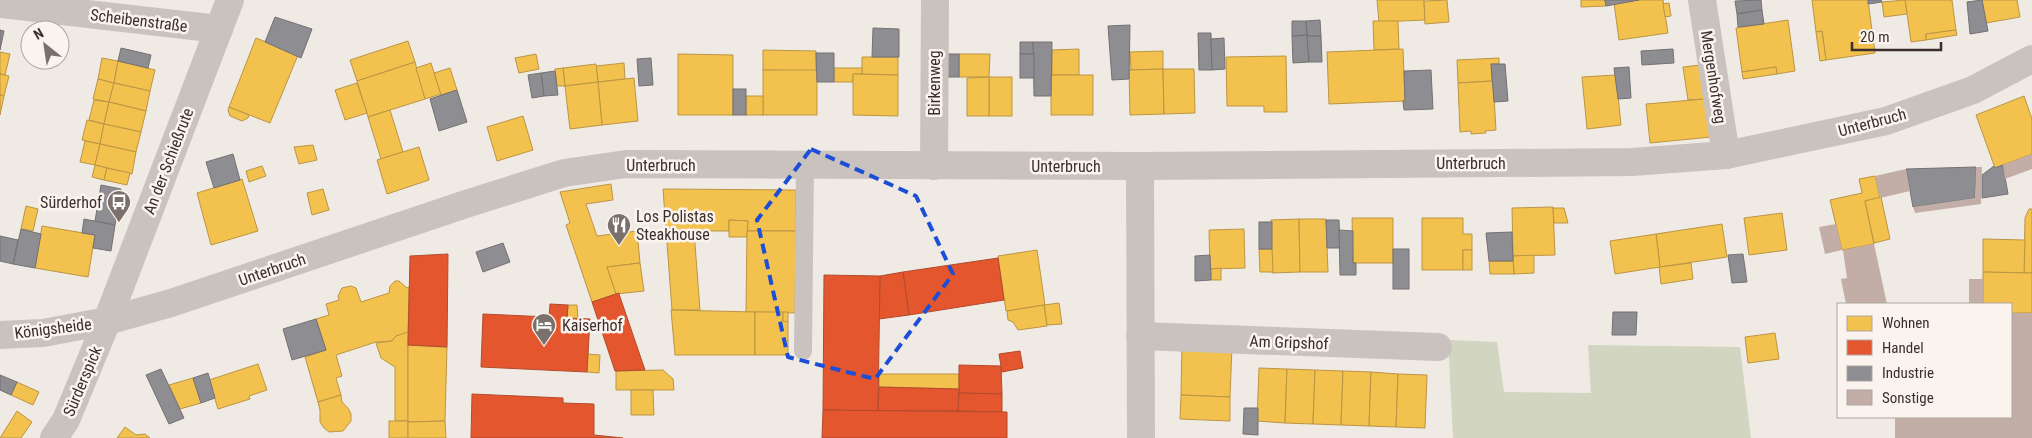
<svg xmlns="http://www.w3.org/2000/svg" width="2032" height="438" font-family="'Roboto Condensed',sans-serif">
	<rect width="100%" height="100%" fill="#f0eae5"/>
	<path fill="#d2d5bf" d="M1448,340L1497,342L1504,392L1591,393L1588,345L1740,347L1751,438H1453Z"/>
	<g fill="#f2c14e" stroke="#bb9544">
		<path d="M1377,0H1424L1425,20L1379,22Z"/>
		<path d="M1447,0L1449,22L1425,24L1424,1Z"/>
		<path d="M1581,0H1605L1606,6L1581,7Z"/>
		<path d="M1639,0H1663L1668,33L1619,40L1614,3Z"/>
		<path d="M1812,0H1868L1875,53L1826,60L1822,31L1816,32Z"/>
		<path d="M1905,0H1952L1956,30L1926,34V40L1911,42Z"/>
		<path d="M1905,0L1907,14L1884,17L1882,2Z"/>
		<path d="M1982,0H2017L2020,17L1986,23Z"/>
		<path d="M1669,3L1671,16L1665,17L1663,4Z"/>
		<path d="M1788,20L1795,71L1777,74L1776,67L1742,72L1736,28Z"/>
		<path d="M1373,21H1398L1399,49L1374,50Z"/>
		<path d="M1956,30L1957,35L1926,40V34Z"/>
		<path d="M1822,31L1826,60L1820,61L1816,32Z"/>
		<path d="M256,38L298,55L270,123L229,107Z"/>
		<path d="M408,41L415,62L357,81L350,60Z"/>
		<path d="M1079,49V75H1052V50Z"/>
		<path d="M1403,49L1405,101L1329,104L1327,52Z"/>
		<path d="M763,50L816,51V71L763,70Z"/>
		<path d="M1163,51V69L1131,70L1130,52Z"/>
		<path d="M0,52L10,54L5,75L0,74Z"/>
		<path d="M536,54L539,69L519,73L515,58Z"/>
		<path d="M678,54L733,55V115H678Z"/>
		<path d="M959,54H990L989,77H959Z"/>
		<path d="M1286,56L1287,112H1264V106H1227L1226,57Z"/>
		<path d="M862,57H898V75L862,74Z"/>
		<path d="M102,58L118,61L114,83L98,79Z"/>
		<path d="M1499,58V64H1491L1492,81L1458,83L1457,60Z"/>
		<path d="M118,61L155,70L150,91L114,83Z"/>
		<path d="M415,62L425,99L368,117L357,81Z"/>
		<path d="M431,63L441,94L425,99L416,68Z"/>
		<path d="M624,63L625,79L598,82L596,66Z"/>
		<path d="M596,64L598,82L565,86L563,68Z"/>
		<path d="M1701,65L1705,99L1688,100L1683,67Z"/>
		<path d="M1776,67L1777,74L1743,79L1742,72Z"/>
		<path d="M450,68L457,90L441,95L434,73Z"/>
		<path d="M563,68L565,86H557L555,69Z"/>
		<path d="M834,68H862V74H853V82H834Z"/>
		<path d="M1163,69L1164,114L1130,115L1129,70Z"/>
		<path d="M1163,69H1194L1195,113L1164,114Z"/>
		<rect x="763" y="70" width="54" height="45"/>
		<path d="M0,74L9,76L4,96L0,95Z"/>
		<path d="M853,74L898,75V116L853,115Z"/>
		<rect x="1051" y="75" width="42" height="40"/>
		<path d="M1616,75L1621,125L1587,129L1582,77Z"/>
		<rect x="989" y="77" width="23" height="39"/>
		<path d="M989,77V116H967V78Z"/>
		<path d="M634,78L638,121L602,125L598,82Z"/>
		<path d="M98,79L114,83L109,102L93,99Z"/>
		<path d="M1493,81L1496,130L1485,131L1486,133L1471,134V131L1460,132L1458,83Z"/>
		<path d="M598,82L602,125L570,129L565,86Z"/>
		<path d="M114,83L150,91L146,111L109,102Z"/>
		<path d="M357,83L367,113L345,120L335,90Z"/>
		<path d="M0,95L4,96L0,115Z"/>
		<rect x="746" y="96" width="17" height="19"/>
		<path d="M2024,96L2032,119V154L1995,168L1976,115Z"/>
		<path d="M1705,99L1711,137L1650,143L1646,104Z"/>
		<path d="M94,100L109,102L104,124L89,120Z"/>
		<path d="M109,102L146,111L141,132L104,124Z"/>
		<path d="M229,107L249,115L248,118L242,121L230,116L228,110Z"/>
		<path d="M390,110L403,152L381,159L368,117Z"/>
		<path d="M523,116L533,150L497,161L487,127Z"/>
		<path d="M87,120L104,124L100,144L82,140Z"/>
		<path d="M104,124L141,132L136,152L100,144Z"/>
		<path d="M85,141L100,144L95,165L80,162Z"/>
		<path d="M100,144L136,152L132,174L95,165Z"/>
		<path d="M313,145L317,160L299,164L294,147Z"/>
		<path d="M419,147L429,180L387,194L377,160Z"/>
		<path d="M95,165L107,168L104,180L92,177Z"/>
		<path d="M262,166L266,176L249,182L246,171Z"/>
		<path d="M107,168L130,173L127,185L104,180Z"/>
		<path d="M1875,176L1880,198L1865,201L1874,244L1842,250L1830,200L1862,193L1859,179Z"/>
		<path d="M242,179L258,231L211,245L197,193Z"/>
		<path d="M611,184L613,200L586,204L597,236L637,231L640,263L607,267L616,294L592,302L566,225L570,223L560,192Z"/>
		<path d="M323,189L329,210L312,215L307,193Z"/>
		<path d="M663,189L796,190V231H747L748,221L729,220V231H694L700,310H672Z"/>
		<path d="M1881,197L1890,239L1874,243L1865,201Z"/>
		<path d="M26,206L38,209L33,231L21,229Z"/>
		<path d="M1553,207L1555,255L1513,256L1512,208Z"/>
		<path d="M1553,208H1564L1568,223H1554Z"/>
		<path d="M2029,209H2032V273H2024L2025,218Z"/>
		<path d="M1782,213L1787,250L1749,255L1744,218Z"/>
		<path d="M1352,218H1393V263H1353Z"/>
		<path d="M1422,218H1463V234H1472V250H1463V270H1422Z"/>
		<path d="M1299,219L1300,272L1272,273L1271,220Z"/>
		<path d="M1299,219H1326L1328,272H1300Z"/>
		<path d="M729,220L748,221L747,237H729Z"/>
		<path d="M1722,224L1727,257L1660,267L1656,234Z"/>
		<path d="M42,226L95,235L88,277L35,268Z"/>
		<path d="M1244,229L1245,268L1210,269L1209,230Z"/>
		<path d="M747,231H796L795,313L746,312Z"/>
		<path d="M1656,234L1660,267L1615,274L1610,241Z"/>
		<path d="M1983,239L2025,240L2024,273L1983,272Z"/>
		<path d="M1259,249H1272L1273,272H1260Z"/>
		<path d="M1037,250L1045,305L1006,311L998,256Z"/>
		<rect x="1463" y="250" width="9" height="20"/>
		<path d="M1534,255V273L1514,274L1513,256Z"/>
		<path d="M1489,261H1513L1514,274H1490Z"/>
		<path d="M640,263L644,291L616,294L607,267Z"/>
		<path d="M1691,263L1693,279L1661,284L1659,267Z"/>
		<path d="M1221,268V280H1211V269Z"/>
		<path d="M1983,272L2032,273V313H2011V304H1983Z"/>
		<path d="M395,281H399L407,288L409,287L408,333L396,336L392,341L376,342L336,355L342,376L336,378L341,395L318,402L305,357L326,350L316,319L329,315L326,304L339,300L338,296L342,288L351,286L356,288L361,302L389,293L390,286Z"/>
		<path d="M1059,303L1062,324L1047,325L1044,305Z"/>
		<path d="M568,305H577L578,319L567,318Z"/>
		<path d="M1044,305L1047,326L1018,330L1013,322L1008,320L1007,311Z"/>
		<path d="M671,310L755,312V355H675Z"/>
		<path d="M755,312H783V321L788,322V355H755Z"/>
		<path d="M783,312H788V322L783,321Z"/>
		<path d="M408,332V421H395V367L381,358L376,343L392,341L396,336Z"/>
		<path d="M1775,333L1779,359L1748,363L1745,337Z"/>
		<path d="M1182,344L1232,346L1230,397L1181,395Z"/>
		<path d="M408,345L447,347L445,421L408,422Z"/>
		<path d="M587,354L600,355L599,373L587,372Z"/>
		<path d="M258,364L267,390L249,396L250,399L218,409L209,380Z"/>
		<path d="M1259,368L1287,369L1285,423L1257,421Z"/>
		<path d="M1287,369L1315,370L1313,424L1285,423Z"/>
		<path d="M663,370L673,379L674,390H616V371Z"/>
		<path d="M1315,370L1343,371L1341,425L1313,424Z"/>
		<path d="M1343,371L1371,372L1369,426L1341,425Z"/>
		<path d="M1371,372L1398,374L1396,427L1369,426Z"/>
		<path d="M879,374H959V389L879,387Z"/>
		<path d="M1398,374L1427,375L1425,428L1396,427Z"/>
		<path d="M193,378L201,403L180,409L169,385Z"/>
		<path d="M17,382L39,392L33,405L11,395Z"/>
		<path d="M631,390H653L654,415H631Z"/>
		<path d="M341,395L342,402L348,408L351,414V421L343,431L329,432L324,428L320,422V410L318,402Z"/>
		<path d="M1181,395L1230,397V421L1180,419Z"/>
		<path d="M17,411L32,422L21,438H0Z"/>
		<rect x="389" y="421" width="19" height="17"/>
		<path d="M445,421L446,438H408V422Z"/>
		<path d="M125,427L136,435L145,434L150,438H117Z"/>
	</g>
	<g fill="#e4572e" stroke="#b14b2d">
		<path d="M448,254L447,347L408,345L410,256Z"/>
		<path d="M998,258L1004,300L909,315L903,272Z"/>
		<path d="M903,272L909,315L879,319L880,276Z"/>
		<path d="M824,275L880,276L878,411L823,410Z"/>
		<path d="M619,293V294L645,370L615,371L592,302Z"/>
		<path d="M550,304L568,305L567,318L590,319L587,372L481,367L483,314L549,317Z"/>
		<path d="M1020,351L1023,368L1002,372L999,354Z"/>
		<path d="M959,365L1001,366L1002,394L959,393Z"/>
		<path d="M879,387L959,389L958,411H878Z"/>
		<path d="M959,393L1002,394V412L958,411Z"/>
		<path d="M472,394L563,398V403L594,404V435L623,438H471Z"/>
		<path d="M823,410L1007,412V438H822Z"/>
	</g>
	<g fill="#8d8d92" stroke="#747173">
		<path d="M1605,0H1639L1606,6Z"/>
		<path d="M1761,0L1762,10L1737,14L1735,1Z"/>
		<path d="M1868,0H1881L1882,2L1868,4Z"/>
		<path d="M1982,0L1988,31L1970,34L1967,2Z"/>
		<path d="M1762,10L1764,24L1738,27L1737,14Z"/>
		<path d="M275,17L312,29L301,58L265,42Z"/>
		<path d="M1320,20L1321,36H1307L1306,21Z"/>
		<path d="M1292,21H1306L1307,35L1292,36Z"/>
		<path d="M1130,25L1129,79L1112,80L1108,26Z"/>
		<path d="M873,28L899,29V57H872Z"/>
		<path d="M0,30L4,31L0,50Z"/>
		<path d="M1198,33H1211L1212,70H1199Z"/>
		<path d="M1307,35L1309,62L1293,63L1292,36Z"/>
		<path d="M1307,36H1321L1322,62H1309Z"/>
		<path d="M1224,38L1225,69L1212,70L1211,39Z"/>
		<path d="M1020,42H1033L1034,54H1020Z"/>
		<path d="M1033,42H1052L1051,96H1034Z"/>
		<path d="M121,48L151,55L148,68L118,61Z"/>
		<path d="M1673,49L1674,63L1642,65L1641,51Z"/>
		<path d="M816,53H834V82H817Z"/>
		<rect x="945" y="54" width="14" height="23"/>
		<rect x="1020" y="54" width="14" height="24"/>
		<path d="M651,58L653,85L639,86L637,59Z"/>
		<path d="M1491,64H1505L1508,101L1494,102Z"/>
		<path d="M1629,67L1631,98L1618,99L1614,68Z"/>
		<path d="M1431,70L1433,109L1404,110L1403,101H1405L1404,71Z"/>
		<path d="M555,71L558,95L544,96L541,73Z"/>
		<path d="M541,73L544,96L532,98L528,75Z"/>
		<rect x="733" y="89" width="13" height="26"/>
		<path d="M457,90L467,122L439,131L430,99Z"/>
		<path d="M233,154L240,180L214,188L206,162Z"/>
		<path d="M2003,165L2008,194L1982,198V175L1994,166L1995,168Z"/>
		<path d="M1976,167L1975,198L1913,207L1906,169Z"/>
		<path d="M101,185L121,189L115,225L95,221Z"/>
		<path d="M84,219L115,225L111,251L93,248L95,235L82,233Z"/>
		<path d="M1326,220H1339L1340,248H1327Z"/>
		<rect x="1259" y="222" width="13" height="27"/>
		<path d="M21,229L41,234L35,268L13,264Z"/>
		<path d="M1339,230L1353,231V263H1356V275H1340Z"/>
		<path d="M1512,232L1513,261H1489L1486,233Z"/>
		<path d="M0,236L18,240L13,264L0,261Z"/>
		<path d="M503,243L510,262L483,272L476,252Z"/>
		<rect x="1393" y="249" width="16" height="40"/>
		<path d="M1743,254L1747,282L1732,283L1728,255Z"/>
		<path d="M1210,255L1211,280L1195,281V256Z"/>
		<path d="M1613,312H1637L1636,335H1612Z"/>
		<path d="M316,319L326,350L292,360L283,329Z"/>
		<path d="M161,369L184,418L169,424L146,375Z"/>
		<path d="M208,373L215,398L201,403L193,378Z"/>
		<path d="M0,375L17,382L11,395L0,390Z"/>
		<path d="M1244,408H1258V435L1243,434Z"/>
	</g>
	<g fill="#c3ada7">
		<path d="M2032,154V169L2005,179L2003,165Z"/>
		<path d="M1976,167H1982L1981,204L1915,213L1913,207L1975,198Z"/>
		<path d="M1906,169L1910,191L1880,198L1875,176Z"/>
		<path d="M1836,224L1842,250L1825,254L1819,227Z"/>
		<path d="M1874,244L1887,304H1846L1841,279L1847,278L1843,250Z"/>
		<rect x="1969" y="279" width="14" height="25"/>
		<path d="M2011,313H2032V438H1895V417H2011Z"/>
	</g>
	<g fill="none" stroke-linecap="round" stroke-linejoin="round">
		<path stroke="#c9c2be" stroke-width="18" d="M803,351L805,166"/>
		<g stroke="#c9c2be" stroke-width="28">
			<path d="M1702,0L1726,155"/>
			<path d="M0,4L219,29"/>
			<path d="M934,166L935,0"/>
			<path d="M1140,166L1141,438"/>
			<path d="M0,335L43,333L107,321L171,303L466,204L564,173L626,164L1140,166L1632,162L1726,155L1886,121L1973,90L2032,59"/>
			<path d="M1140,336L1438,347"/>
			<path d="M54,438L66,420L107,321L230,0"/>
		</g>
	</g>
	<path fill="none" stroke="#1d4ed8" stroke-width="4" stroke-dasharray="10 6" stroke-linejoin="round" d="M811,149L916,196L953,274L875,379L788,357L757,220Z"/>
	<defs>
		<g id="bus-pin" transform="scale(1.25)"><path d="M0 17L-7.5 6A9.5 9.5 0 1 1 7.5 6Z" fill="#7a706c" stroke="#fbf4ee"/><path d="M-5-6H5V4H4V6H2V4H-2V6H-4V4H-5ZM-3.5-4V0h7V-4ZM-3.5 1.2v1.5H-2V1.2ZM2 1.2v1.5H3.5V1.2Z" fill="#fff"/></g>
		<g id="restaurant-pin" transform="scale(1.25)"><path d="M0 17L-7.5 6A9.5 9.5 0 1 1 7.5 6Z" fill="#7a706c" stroke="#fbf4ee"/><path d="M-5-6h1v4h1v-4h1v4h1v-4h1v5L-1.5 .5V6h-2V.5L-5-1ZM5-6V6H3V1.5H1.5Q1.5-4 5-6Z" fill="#fff"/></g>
		<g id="hotel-pin" transform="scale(1.25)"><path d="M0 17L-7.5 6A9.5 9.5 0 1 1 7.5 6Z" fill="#7a706c" stroke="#fbf4ee"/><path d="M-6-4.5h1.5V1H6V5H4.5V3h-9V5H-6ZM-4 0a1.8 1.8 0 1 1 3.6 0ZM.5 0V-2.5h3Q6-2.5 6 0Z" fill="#fff"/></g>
	</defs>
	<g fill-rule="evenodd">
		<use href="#bus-pin" x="119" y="202"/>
		<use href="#restaurant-pin" x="619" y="225"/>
		<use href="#hotel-pin" x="544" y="325"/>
	</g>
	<g text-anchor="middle" stroke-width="5" stroke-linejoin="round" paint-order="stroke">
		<g font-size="16" fill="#3b2f2b" stroke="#fbf4ee">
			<text transform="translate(139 20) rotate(7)" y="6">Scheibenstraße</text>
			<text transform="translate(1714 77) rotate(81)" y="6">Mergenhofweg</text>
			<text transform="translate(934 83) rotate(-90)" y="6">Birkenweg</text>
			<text transform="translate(1872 122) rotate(-15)" y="6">Unterbruch</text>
			<text transform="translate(168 161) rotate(-69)" y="6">An der Schießrute</text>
			<text x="1471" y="169">Unterbruch</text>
			<text x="661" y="171">Unterbruch</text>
			<text x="1066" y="172">Unterbruch</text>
			<text transform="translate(272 269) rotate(-19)" y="6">Unterbruch</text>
			<text transform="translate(53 328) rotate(-7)" y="6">Königsheide</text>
			<text transform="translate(1289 342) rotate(2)" y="6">Am Gripshof</text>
			<text transform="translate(82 381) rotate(-67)" y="6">Sürderspick</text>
		</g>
		<g font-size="16" fill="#3b2f2b" stroke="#fbf4ee" text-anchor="start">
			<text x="102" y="208" text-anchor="end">Sürderhof</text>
			<text x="636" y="222">Los Polistas<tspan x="636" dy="18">Steakhouse</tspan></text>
			<text x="562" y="331">Kaiserhof</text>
		</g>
	</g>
	<rect x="1837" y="303" width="175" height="115" fill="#fbf4ee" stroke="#aea5a0"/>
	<rect x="1847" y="316" width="25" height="15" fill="#f2c14e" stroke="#aea5a0"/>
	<text x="1882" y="328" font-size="15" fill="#3b2f2b">Wohnen</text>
	<rect x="1847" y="340" width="25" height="15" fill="#e4572e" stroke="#aea5a0"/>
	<text x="1882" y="353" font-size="15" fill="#3b2f2b">Handel</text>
	<rect x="1847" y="366" width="25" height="15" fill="#8d8d92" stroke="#aea5a0"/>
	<text x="1882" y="378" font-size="15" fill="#3b2f2b">Industrie</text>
	<rect x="1847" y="390" width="25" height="15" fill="#c3ada7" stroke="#aea5a0"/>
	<text x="1882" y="403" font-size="15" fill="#3b2f2b">Sonstige</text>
	<g transform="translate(45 45) rotate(330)"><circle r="24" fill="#fbf4ee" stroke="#aea5a0"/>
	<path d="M0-4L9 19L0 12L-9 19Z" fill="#7a706c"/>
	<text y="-8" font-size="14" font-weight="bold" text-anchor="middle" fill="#3b2f2b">N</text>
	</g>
	<path d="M1852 42v8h89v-8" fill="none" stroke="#3b2f2b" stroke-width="2.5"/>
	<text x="1860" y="42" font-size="15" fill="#3b2f2b" stroke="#fbf4ee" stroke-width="4" paint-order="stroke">20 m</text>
</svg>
